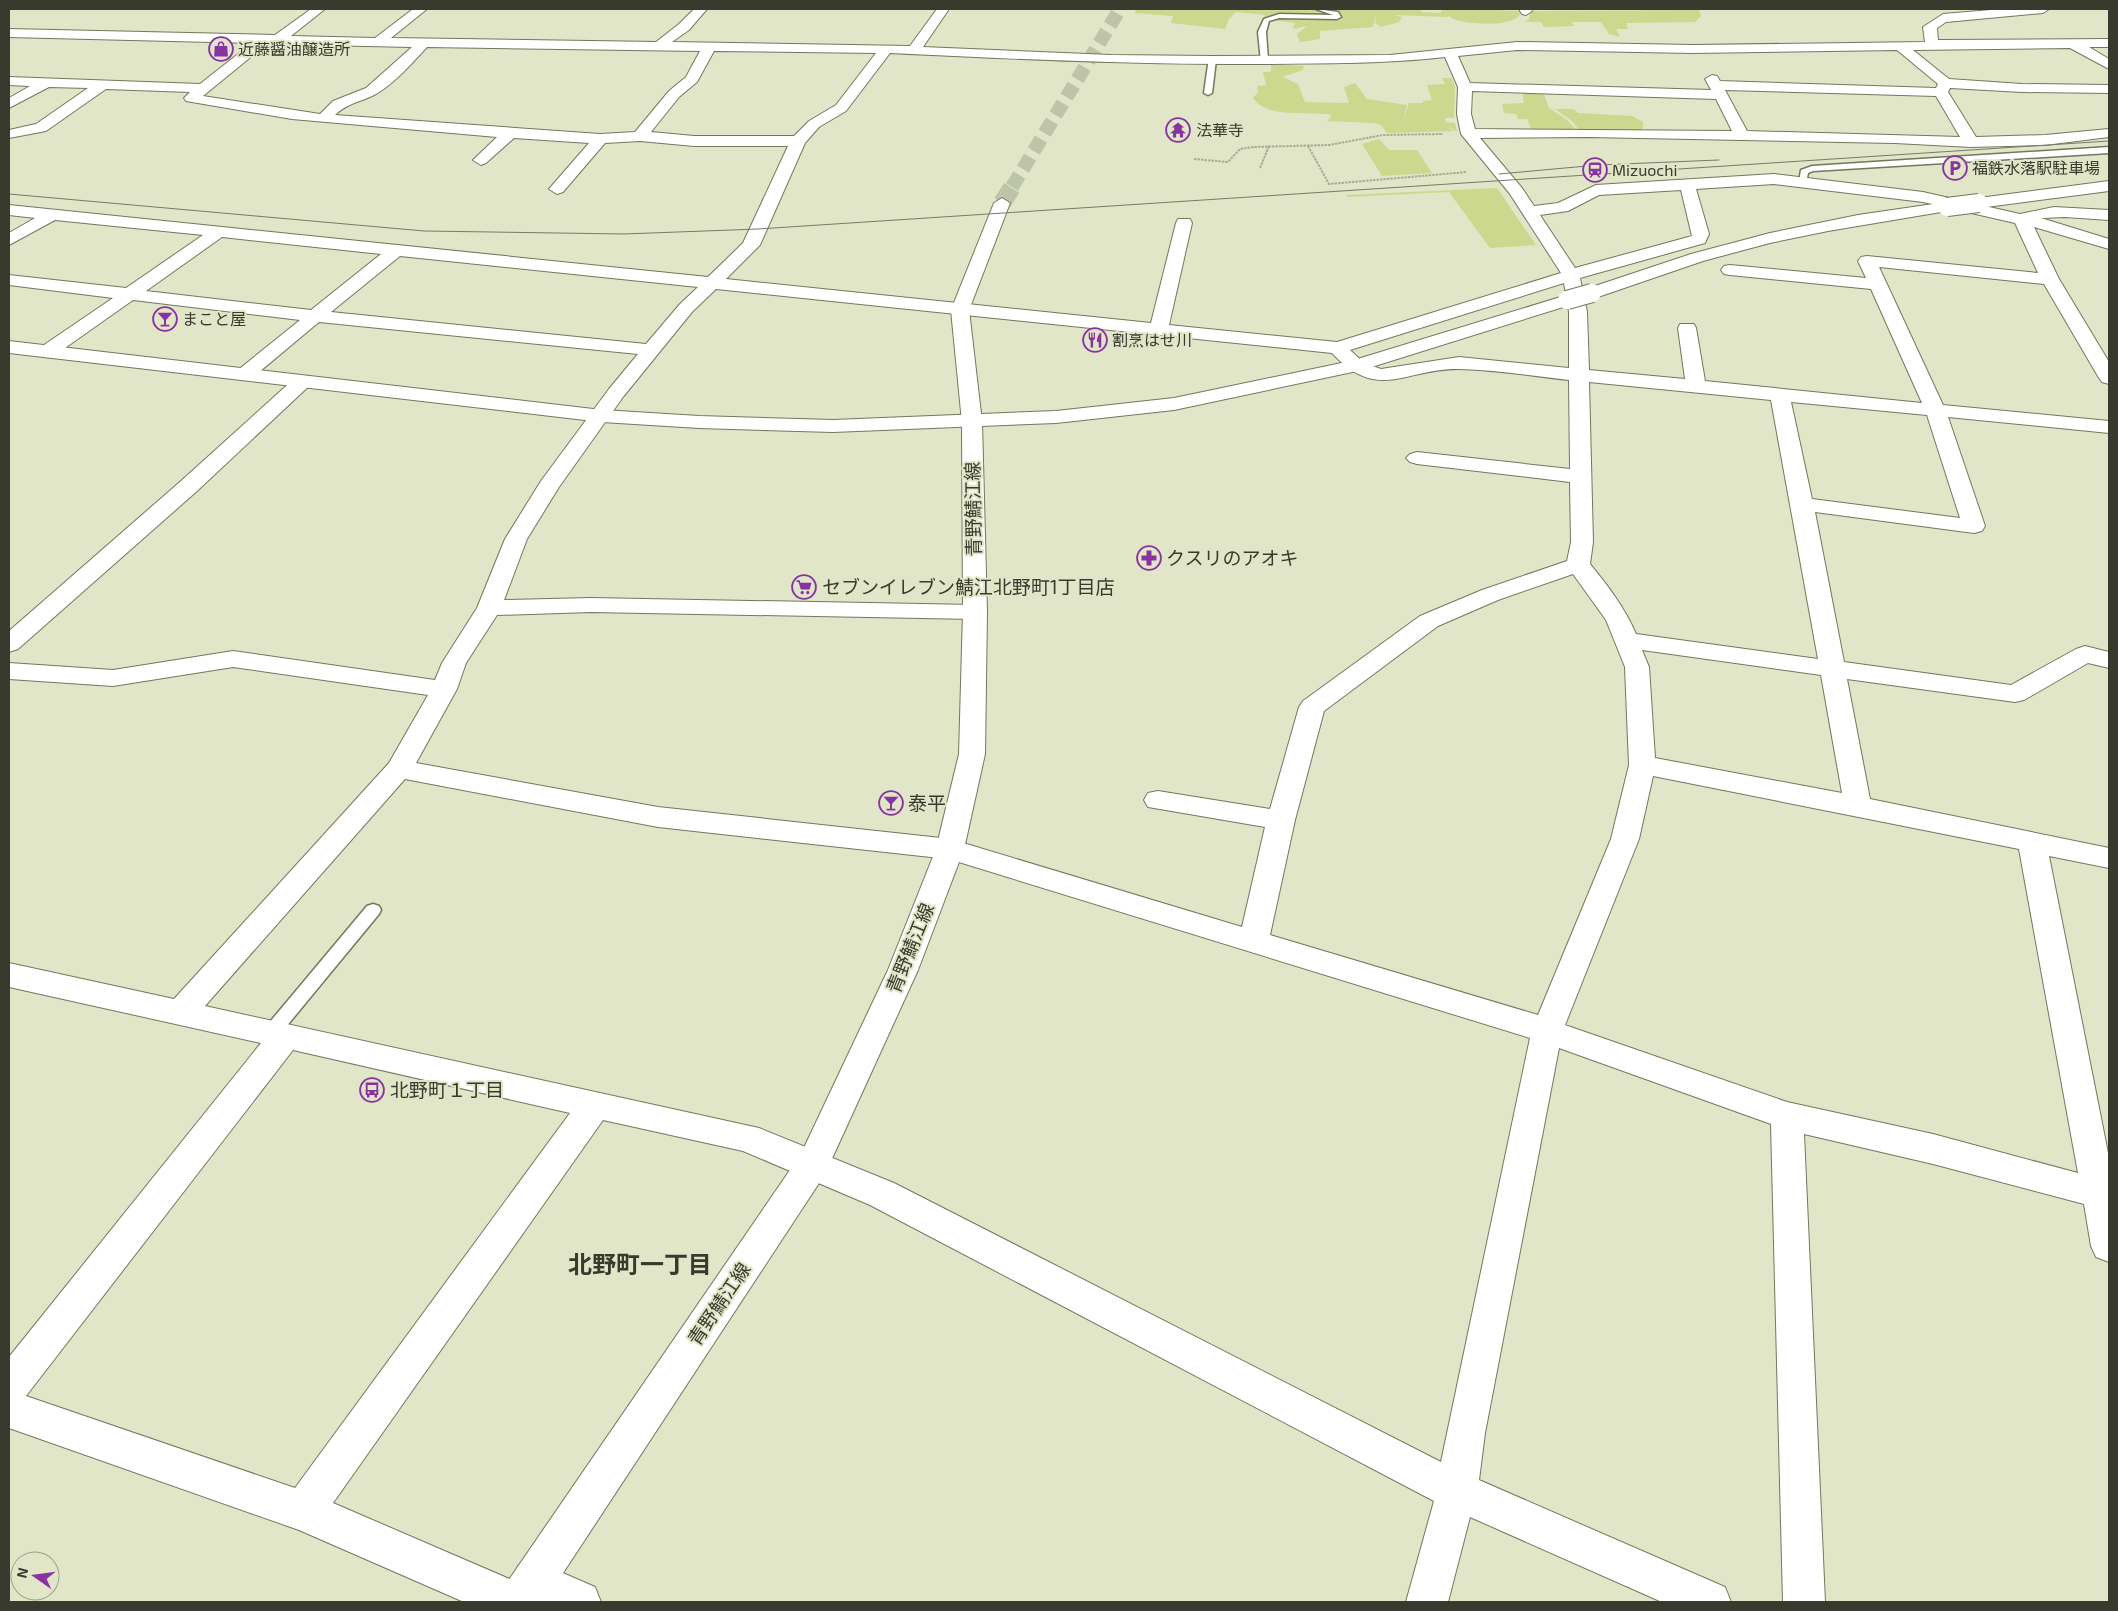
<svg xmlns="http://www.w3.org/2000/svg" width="2118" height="1611" font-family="'Exo 2','Noto Sans JP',sans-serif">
	<rect width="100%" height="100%" fill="#e0e6c7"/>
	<g fill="#ccd88d">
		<path d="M1137,9H1313L1331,12L1334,16H1276L1264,18L1265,15L1236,12L1229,19L1225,29L1171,23L1173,16L1134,13Z"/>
		<path d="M1325,9H1421V12L1441,13L1442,9H1464L1447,17L1394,15L1402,17L1399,22L1381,27L1375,23L1376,18L1381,15L1375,18L1373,27L1320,31V39L1300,42L1297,34L1307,26L1293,29L1295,23L1270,20L1279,17L1337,19L1341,21L1338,18L1340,13Z"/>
		<path d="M1465,9L1520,11V14C1514,28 1462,25 1450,17V15Z"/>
		<path d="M1699,10L1701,16L1695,22L1626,23L1628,29H1616L1620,37L1609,34L1601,22H1572L1574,26L1544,27L1541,22H1525L1529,19L1531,11Z"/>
		<path d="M1271,64L1304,66L1303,70L1282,77L1298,84L1305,102L1349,103L1344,87L1355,83L1367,99L1407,105L1403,122L1409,103H1423V101L1432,100L1427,85L1445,84L1442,78H1451L1455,86L1454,118H1445L1446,122L1455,123L1457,132L1448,126L1453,131L1387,133L1381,125L1374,123L1327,121L1332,115C1307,110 1269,120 1253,98L1258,92L1257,86L1266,85L1263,72H1271Z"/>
		<path d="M1522,91L1543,92L1549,108L1567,120L1577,131H1532L1527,119H1518L1516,114L1504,113L1502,104L1524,103Z"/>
		<path d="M1555,109H1574L1578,113L1632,116L1643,122V126L1640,132L1580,131L1572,121Z"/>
		<path d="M1379,139L1389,150H1417L1432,173L1382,176L1362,144Z"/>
		<path d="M1497,188L1536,245L1490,248L1449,192L1348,197L1346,195Z"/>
	</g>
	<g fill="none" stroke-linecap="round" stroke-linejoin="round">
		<path stroke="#bec4a8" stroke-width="14" stroke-dasharray="14 7" stroke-linecap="butt" d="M1012,187L1120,9"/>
		<path stroke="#bec4a8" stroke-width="18" stroke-dasharray="18 9" stroke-linecap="butt" d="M1002,203L1013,186"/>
		<g stroke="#73785c" stroke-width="3">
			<g id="service">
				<path d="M1316,9L1338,12L1341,17L1337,19L1279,18L1269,21L1266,32L1268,60L1261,62L1258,32L1264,19L1279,14L1333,15Z"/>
				<path d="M1209,58L1216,60L1212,93L1208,95L1204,93Z"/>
				<path d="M2109,147V153L1813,171L1808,173L1806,184L1799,182L1801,170L1812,166Z"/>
				<path d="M373,904L379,906L381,910L379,914L276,1039L270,1041L264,1039L261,1034L264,1029L367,906Z"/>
			</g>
		</g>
		<g stroke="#73785c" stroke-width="2">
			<g id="minor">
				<path d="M311,9H325L291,36L375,38L413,9H427L391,38L656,42L679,24L694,9H707L689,30L672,42L910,46L937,9H949L923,47L1111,55L1212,56L1390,55L1517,42L1693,45L1925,42L1923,27L1943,14L2003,9H2049L2043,13L1946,22L1937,28L1938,40L2109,39V47H2089L2109,59V69L2070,48L1913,50L1949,79L2022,84L2109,85V93L2022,92L1950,88L1948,92L1976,137L2045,135L2109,129V137L2045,145L1971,147L1895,143L1589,137L1480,138L1522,188L1534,206L1558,203L1596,185L1774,174L1923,192L2020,214L2054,207L2109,210V220L2065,217L2041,218L2109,239V249L2034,227L2059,279L2109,362V384L2102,382L2099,378L2044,284L1879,267L1943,405L2109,421V433L1948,417L1985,526L1982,531L1974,533L1815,512L1844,662L2011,685L2076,649L2085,646L2109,652V668L2088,663L2024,700L2015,702L1847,679L1870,799L2109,848V868L2049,856L2109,1158V1262L2096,1257L2091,1246L2084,1204L1933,1164L1804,1134L1825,1602H1783L1771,1124L1559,1048L1485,1433L1479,1480L1725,1587L1731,1602H1662L1470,1517L1448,1602H1406L1434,1501L870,1205L743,1151L603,1120L333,1503L512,1580L518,1566L533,1560L595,1587L601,1602H464L299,1530L9,1428V1357L261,1043L9,987V963L174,999L389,763L428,695L233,667L113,686L9,679V663L113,670L233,651L435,680L442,663L477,608L505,539L541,481L609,389L638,354L319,322L252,378H238L235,374L238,370L300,320L133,300L55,355H41L38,351L41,347L113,298L9,285V275L126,288L203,235L55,220L9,245V233L35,218L9,215V205L708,277L743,243L788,146H694L640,141L605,143L563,192L557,194L549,189L589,143L514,138L486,163L481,165L473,160L497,137L292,119L186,101L184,98L190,92L106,89L46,131L9,138V130L36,124L88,88L49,87L9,108V98L30,86L9,85V77L200,84L252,43L9,37V29L275,35ZM268,43L277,44L412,47L366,88L333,101L320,114L203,96ZM427,47L700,51L686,77L669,91L635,132L600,134L335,115C347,103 361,102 376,94C395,83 412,63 427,47ZM1517,50L1693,53L1897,50L1938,84L1936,88L1720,81L1717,76L1712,75L1705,79L1711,90L1470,83L1458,56ZM714,51L876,53L836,105L809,121L794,136H694L651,132L679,97L697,82ZM890,53C1014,59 1139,65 1264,64C1325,63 1385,64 1445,57L1458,87L1457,114L1461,134L1510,194L1561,273L1337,342L1169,325L1192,223L1190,219H1178L1176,223L1151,323L726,279L760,245L805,143L819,127L846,111ZM1725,90L1936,96L1960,137L1747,131ZM1472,91L1716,99L1732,131L1475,129L1471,114ZM1774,184L1923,202L2015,223L2038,273L1867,256L1861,257L1858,261L1866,278L1730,265L1724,266L1721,270L1724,274L1730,275L1871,289L1922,403L1705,381L1696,328L1694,324H1680L1678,328L1685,379L1589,370L1587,312L1580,278L1705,243L1709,234L1696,189ZM1681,190L1692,236L1575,268L1540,215L1568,211L1599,195ZM222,237L381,254L311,310L146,291ZM400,256L698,287L680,304L646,344L331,312ZM1564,283L1569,312V368L1459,357L1381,369L1364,363L1350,350ZM716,289L1332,353C1378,403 1406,368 1459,369C1496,370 1533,376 1569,380L1570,469L1417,452L1410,454L1406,458L1410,462L1417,464L1570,482L1571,542L1567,561L1482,590L1420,616L1303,701L1299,707L1270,809L1158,791L1148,793L1144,800L1148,807L1265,827L1242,927L950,839L658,807L416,763L457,689L466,663L497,615L591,612L975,619L983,617L987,612L983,607L975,605L591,598L504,600L527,539L559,487L623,397L692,312ZM1589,382L1771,400L1818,659L1636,634C1625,608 1608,586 1590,564L1593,542ZM1791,402L1927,415L1960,518L1812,499ZM1573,574L1606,620L1625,667L1629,765L1611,839L1538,1015L1270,935L1295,820L1324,711L1438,626L1498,600ZM1642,650L1821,675L1842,793L1655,758L1649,667ZM1653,776L2019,849L2078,1173L1933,1134L1787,1102L1565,1025L1639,839ZM405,779L658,827L949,859L1530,1038L1441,1462L894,1183L759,1128L205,1006ZM293,1050L570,1113L295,1488L26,1396Z"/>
				<path d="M1519,9H1531L1532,11L1526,15L1522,14Z"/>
				<path d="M302,376L309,378L312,382L309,386L197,491L18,649L9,652V631L181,481L295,378Z"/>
			</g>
		</g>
		<g stroke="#73785c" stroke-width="2">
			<g id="tertiary">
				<path d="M2109,181V191L1979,208L1971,203L1979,198Z"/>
				<path d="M1947,202L1955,207L1953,210L1828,231L1770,243L1703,261L1598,297H1586L1583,293L1586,289L1691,254L1770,233L1858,215Z"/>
				<path d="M1567,295L1573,296L1576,300L1573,304L1362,370L1174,410L1056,423L833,432L699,428L602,422L9,353V341L602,410L699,416L833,420L1056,411L1174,398L1351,361Z"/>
			</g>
		</g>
		<g stroke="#73785c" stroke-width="2">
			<path id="secondary" d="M1002,198L1010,203L969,310L982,422L987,612L985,754L964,849L918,970L825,1174L544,1602H498L504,1587L801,1154L888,970L936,849L959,754L963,612L962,422L951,310L994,203Z"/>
		</g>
		<g stroke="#a8ad94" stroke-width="2" stroke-dasharray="2.5 1" stroke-linecap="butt">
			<path d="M1308,146L1329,184L1467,172"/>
			<path d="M1194,159L1228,162L1240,149L1253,147L1329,145L1383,135L1443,134"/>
			<path d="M1260,168L1269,146"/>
		</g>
		<use href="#service" fill="#fff" fill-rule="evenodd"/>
		<use href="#minor" fill="#fff" fill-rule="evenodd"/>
		<use href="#tertiary" fill="#fff" fill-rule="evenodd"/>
		<use href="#secondary" fill="#fff" fill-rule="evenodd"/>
		<g stroke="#777b68" stroke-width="1">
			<path d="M1499,174L1598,165L1719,160"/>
			<path d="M9,194L424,231L624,234L758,229L2109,141"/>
		</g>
		<g stroke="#73785c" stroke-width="20" stroke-linecap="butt">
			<g id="tertiary-bridge">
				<path d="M1947,207L1979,203"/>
				<path d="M1567,300L1592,293"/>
			</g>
		</g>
		<use href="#tertiary-bridge" stroke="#fff" stroke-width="18"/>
	</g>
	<defs>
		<g id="shop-ring" transform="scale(1.25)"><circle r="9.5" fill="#e0e6c7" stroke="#8833a1" stroke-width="1.5"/><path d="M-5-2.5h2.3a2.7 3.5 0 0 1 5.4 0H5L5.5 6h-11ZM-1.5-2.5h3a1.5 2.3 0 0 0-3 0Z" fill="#8833a1"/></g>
		<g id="temple-ring" transform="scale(1.25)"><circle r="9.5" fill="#e0e6c7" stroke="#8833a1" stroke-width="1.5"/><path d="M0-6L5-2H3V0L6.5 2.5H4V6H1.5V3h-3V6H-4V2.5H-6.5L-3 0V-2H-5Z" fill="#8833a1"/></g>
		<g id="parking-ring" transform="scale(1.25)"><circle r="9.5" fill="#e0e6c7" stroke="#8833a1" stroke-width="1.5"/><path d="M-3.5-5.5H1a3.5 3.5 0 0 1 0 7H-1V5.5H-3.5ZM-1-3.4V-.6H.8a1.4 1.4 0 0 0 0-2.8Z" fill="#8833a1"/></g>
		<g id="station-ring" transform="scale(1.25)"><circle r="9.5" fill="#e0e6c7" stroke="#8833a1" stroke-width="1.5"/><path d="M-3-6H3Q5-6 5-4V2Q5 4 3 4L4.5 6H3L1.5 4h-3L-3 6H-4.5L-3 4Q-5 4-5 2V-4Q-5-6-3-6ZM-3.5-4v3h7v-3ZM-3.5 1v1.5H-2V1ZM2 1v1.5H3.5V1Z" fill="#8833a1"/></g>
		<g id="bar-ring" transform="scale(1.25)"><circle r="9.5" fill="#e0e6c7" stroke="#8833a1" stroke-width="1.5"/><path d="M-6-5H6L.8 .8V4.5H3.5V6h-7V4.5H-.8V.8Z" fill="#8833a1"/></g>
		<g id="restaurant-ring" transform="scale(1.25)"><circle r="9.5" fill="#e0e6c7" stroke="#8833a1" stroke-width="1.5"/><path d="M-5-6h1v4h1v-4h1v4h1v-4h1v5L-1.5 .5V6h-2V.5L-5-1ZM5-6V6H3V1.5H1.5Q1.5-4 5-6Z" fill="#8833a1"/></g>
		<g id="pharmacy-ring" transform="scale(1.25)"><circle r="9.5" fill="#e0e6c7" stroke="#8833a1" stroke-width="1.5"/><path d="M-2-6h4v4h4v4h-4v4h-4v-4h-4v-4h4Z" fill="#8833a1"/></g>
		<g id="supermarket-ring" transform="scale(1.25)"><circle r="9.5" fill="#e0e6c7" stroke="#8833a1" stroke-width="1.5"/><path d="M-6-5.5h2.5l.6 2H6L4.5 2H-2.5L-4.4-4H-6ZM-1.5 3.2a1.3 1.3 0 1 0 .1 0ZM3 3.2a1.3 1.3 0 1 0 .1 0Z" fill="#8833a1"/></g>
		<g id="bus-ring" transform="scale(1.25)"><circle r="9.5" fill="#e0e6c7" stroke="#8833a1" stroke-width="1.5"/><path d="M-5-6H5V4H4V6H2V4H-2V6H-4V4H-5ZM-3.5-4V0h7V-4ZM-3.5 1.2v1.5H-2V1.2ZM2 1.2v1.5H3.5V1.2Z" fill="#8833a1"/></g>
	</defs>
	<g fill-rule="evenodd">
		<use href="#shop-ring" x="221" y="49"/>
		<use href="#temple-ring" x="1178" y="130"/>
		<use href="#parking-ring" x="1955" y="168"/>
		<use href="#station-ring" x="1595" y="170"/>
		<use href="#bar-ring" x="165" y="319"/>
		<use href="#restaurant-ring" x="1095" y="340"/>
		<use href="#pharmacy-ring" x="1149" y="558"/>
		<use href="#supermarket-ring" x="804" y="587"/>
		<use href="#bar-ring" x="891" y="803"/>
		<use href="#bus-ring" x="372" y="1090"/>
	</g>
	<g text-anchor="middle" stroke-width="4" stroke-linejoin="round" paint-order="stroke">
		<g font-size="16" fill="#383a2e" stroke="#e0e6c7" text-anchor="start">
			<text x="238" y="55">近藤醤油醸造所</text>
			<text x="1196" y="136">法華寺</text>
			<text x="1972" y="174">福鉄水落駅駐車場</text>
			<text x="1612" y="176">Mizuochi</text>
			<text x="182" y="325">まこと屋</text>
			<text x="1112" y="346">割烹はせ川</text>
		</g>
		<g font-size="19" fill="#383a2e" stroke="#e0e6c7">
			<text transform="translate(973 509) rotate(-91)" y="7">青野鯖江線</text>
			<text transform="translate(910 948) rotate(-68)" y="7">青野鯖江線</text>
			<text transform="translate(719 1304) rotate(-56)" y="7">青野鯖江線</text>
		</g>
		<g font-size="19" fill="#383a2e" stroke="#e0e6c7" text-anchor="start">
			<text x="1166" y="565">クスリのアオキ</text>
			<text x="822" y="594">セブンイレブン鯖江北野町1丁目店</text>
			<text x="908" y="810">泰平</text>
			<text x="390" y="1097">北野町１丁目</text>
		</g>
		<g font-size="24" font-weight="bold" fill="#383a2e" stroke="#e0e6c7">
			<text x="640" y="1273">北野町一丁目</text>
		</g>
	</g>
	<rect width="2118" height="1611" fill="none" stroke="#383a2e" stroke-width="20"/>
	<g transform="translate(35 1576) rotate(284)"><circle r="24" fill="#e0e6c7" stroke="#9da18a"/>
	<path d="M0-4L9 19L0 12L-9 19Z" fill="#8833a1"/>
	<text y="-8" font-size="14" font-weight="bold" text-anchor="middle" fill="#383a2e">N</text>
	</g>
</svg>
